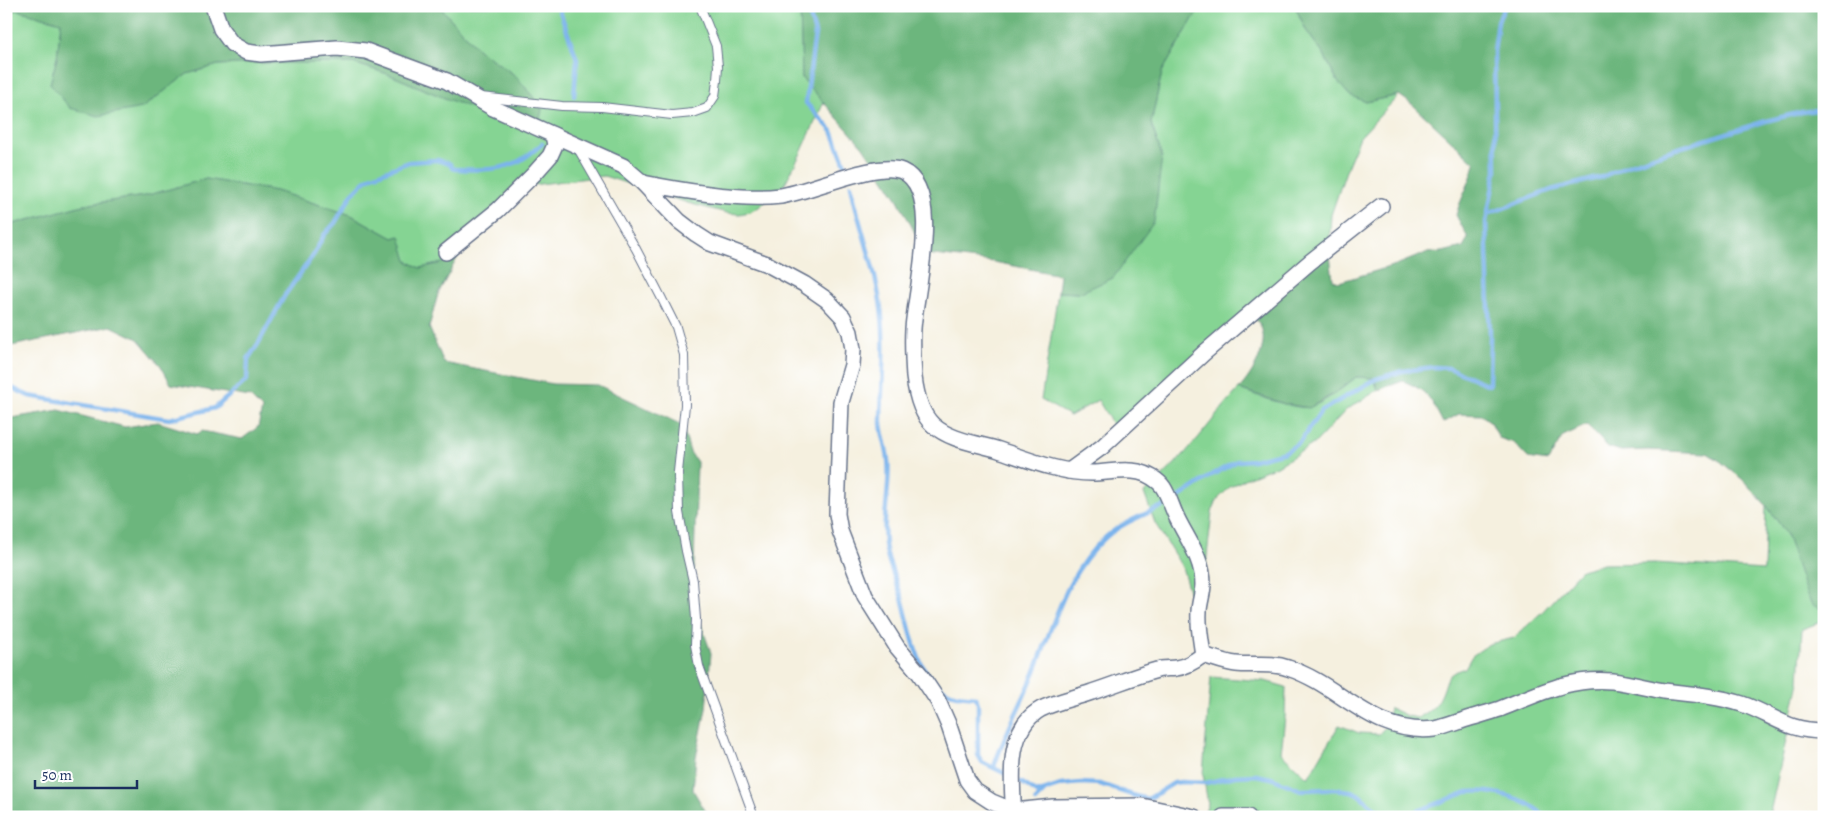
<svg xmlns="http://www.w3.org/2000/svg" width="1830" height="823" font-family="Alegreya,serif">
	<rect width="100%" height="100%" fill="#fff"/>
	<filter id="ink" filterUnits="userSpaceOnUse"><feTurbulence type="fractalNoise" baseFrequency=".02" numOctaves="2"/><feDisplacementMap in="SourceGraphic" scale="10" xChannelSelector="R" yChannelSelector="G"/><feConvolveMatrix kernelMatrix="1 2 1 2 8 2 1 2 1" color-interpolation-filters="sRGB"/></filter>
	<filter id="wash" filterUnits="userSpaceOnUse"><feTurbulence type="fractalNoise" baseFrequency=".0096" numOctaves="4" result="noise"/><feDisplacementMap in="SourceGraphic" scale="20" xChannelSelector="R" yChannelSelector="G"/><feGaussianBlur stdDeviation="1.12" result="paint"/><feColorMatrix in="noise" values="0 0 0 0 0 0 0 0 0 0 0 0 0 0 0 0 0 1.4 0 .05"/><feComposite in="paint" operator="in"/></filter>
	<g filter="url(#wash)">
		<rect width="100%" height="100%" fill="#f5f0df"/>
		<g fill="#85d493" stroke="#508278">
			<path d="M439,6H800L802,78L824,102L801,153L784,185L759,207L750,212L739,214L727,213L688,203L604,176L532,185L473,227L456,260L420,268L407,261L399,236L393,238L351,215L276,191L206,179L145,196L83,205L6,226V11L18,10L61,22L57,58L50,84L142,108L187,74L218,65L256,63H353L388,74L447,99L481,111L513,119L542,110L534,98L516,76L479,50Z"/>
			<path d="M1205,6H1295L1306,30L1324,55L1338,82L1366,102L1399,95L1360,137L1348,165L1331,215L1329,247L1118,434L1098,400L1070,416L1041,400L1058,292L1079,293L1162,156L1151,123L1162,72L1194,17Z"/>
			<path d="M1356,377L1374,378L1378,390L1346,410L1315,443L1279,465L1249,477L1230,487L1217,500L1212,512L1205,573L1201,589L1190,594L1182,567L1155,523L1144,493C1164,476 1182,457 1199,437C1212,421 1224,405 1239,389C1253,394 1298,411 1310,407C1327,401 1343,388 1356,377Z"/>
			<path d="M1766,505L1786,533L1812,604L1824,610V621L1802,629L1799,682L1769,817H1203L1208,804L1203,774L1211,677L1265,681L1286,687L1285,717L1281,753L1308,778L1339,725L1359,733L1379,734L1385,727L1390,708L1407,716L1418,718C1428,712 1436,707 1441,696C1449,679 1443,675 1465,668L1472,656L1489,644L1514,638L1543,611L1581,570L1603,564L1655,563L1764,570Z"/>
		</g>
		<g fill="#6cb67d" stroke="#44726e">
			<path d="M6,6H439L479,50L516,76L534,98L542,110L539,123L513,119L481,111L447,99L388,74L353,63H256L218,65L187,74L142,108L98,116L70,108L50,84L57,58L61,22L18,10L6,11Z"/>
			<path d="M800,6H1205L1194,17L1162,72L1151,123L1162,156L1154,222L1113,278L1079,293L1058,292L1060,275L994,262L926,254L898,200L863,147L802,78Z"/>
			<path d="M1295,6H1824V610L1812,605L1806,593L1786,533L1766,505L1742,479L1720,461L1707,453L1648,450L1621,451L1608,447L1587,425L1563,436L1548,461L1528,458L1514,443L1499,438L1491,422L1481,415L1459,414L1443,423C1431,400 1429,391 1403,381L1378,390L1374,378L1356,377L1337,392L1309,408L1285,404L1239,389C1252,375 1271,344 1260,325C1257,319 1249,316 1244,313L1329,247L1333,280L1339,282L1396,265L1426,253L1442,252L1463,247L1468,238L1456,215C1461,197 1472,180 1475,163L1413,105L1399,95L1366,102L1349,95L1338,82L1324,55L1306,30Z"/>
			<path d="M206,179L276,191L351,215L393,238L400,236L407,261L420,268L456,260L438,294L429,327L444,363L553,384L598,385L682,425L690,452L697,462L693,601L711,653L706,709L696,757L693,790L709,817H6V419L59,410L125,427L158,422L197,434L202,431L242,439L258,427L262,409L250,397L171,384L161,366L138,339L111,326L6,347V226L83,205L145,196Z"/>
		</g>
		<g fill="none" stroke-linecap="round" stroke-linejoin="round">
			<g stroke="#7cb4ec" stroke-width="4.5">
				<path d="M558,6L577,59L574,96"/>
				<path d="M807,6L815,33L806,103L832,131L846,167"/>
				<path d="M6,8L8,6"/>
				<path d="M851,185C859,229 878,272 882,317C886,352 881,388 881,423C882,436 887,448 888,460C891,488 882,516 885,544C887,562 896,580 902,598C912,632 915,683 957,695C963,696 970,696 976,697L978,704V755L982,762L1006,774"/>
				<path d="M1488,214L1551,190L1602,177L1630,164L1666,152L1766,121L1802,112L1824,109"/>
				<path d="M6,385L29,396L169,419L215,408L247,380L248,359L258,344L285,295L314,254L324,235L335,223L352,194L364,182L370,177L409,162L437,160L450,164L452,168L455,169C475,170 496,171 515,163C525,159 534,150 542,144"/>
				<path d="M1178,498L1212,475L1237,461L1253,460L1285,452L1300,442L1321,411L1376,379L1403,371L1434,367L1449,368L1489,385L1490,336L1486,222L1496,171L1494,52L1498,21L1505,6"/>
				<path d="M994,767C1004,735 1020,707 1033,676C1053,627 1065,573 1106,537C1122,523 1144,515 1163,506"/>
				<path d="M1021,782L1037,793L1061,785L1081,783L1100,784L1135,796L1148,799L1174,783L1181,782L1206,783L1235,776L1256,775L1271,778L1301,790L1333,789L1351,791L1358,794L1385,817"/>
				<path d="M1035,801L1044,792"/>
				<path d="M1402,817L1467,792C1492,789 1527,798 1545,817"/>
			</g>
		</g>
	</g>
	<g filter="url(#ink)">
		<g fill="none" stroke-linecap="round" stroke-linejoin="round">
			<g stroke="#67738b" stroke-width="10">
				<g id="lane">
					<path d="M481,97L562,106L602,107L672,115L693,113L707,108L715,96L717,81L718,66L716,46L700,6"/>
					<path d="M577,147L636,249L661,297L676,327L684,355L685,405L678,472L679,512L686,551L693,581L696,619L695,645L699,666L754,817"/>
				</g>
			</g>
			<g stroke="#67738b" stroke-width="18">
				<g id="street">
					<path d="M213,6L221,29L232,44L246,52L261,54L337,48L366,51L447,81L493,108L623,166L643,183L679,221L696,234L710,243L767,264L804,284L827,300L843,317L850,332L853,349L852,365L841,402L837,514L840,531L865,596L897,647L920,674L938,701L949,726L967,780L975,791L992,802L1014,811L1053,807L1142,806L1194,817"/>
					<path d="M643,183C683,191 740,201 781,196C809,192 878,160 902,171C944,190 915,292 913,329C912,345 913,361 914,377C916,393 920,413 933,425C951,441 977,443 999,450C1029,460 1060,473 1092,473C1108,473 1123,468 1139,472C1148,474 1158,480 1163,487C1169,496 1172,508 1177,518C1187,539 1203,559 1203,584C1203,594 1199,603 1199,612C1198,626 1201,641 1203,655"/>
					<path d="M446,252L498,210L534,174L550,156L555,145L553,135"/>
					<path d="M1069,471L1102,447L1204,353L1310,262L1381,206"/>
					<path d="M1203,655C1214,658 1225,663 1236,664C1254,666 1271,662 1288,668C1341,685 1373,736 1435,729C1445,727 1455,723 1464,720C1476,716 1488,713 1500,709C1538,694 1570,677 1612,681C1630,683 1647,688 1664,691C1691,694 1717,696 1742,704C1774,715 1786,731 1824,731"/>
					<path d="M1014,817C1012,781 1005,729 1041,709C1058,701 1075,698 1092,692C1114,685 1135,676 1157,670C1163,668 1170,669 1176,668C1186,667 1195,661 1203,655"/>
					<path d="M1223,817H1248"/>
				</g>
			</g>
			<use href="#lane" stroke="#fff" stroke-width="8"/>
			<use href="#street" stroke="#fff" stroke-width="15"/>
		</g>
	</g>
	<rect width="1830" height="823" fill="none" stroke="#fff" stroke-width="25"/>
	<path d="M35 780v8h102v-8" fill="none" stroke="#1b2f5e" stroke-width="2.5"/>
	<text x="42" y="780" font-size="15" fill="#1b2f5e" stroke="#ffffff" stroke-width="4" paint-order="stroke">50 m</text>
</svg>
